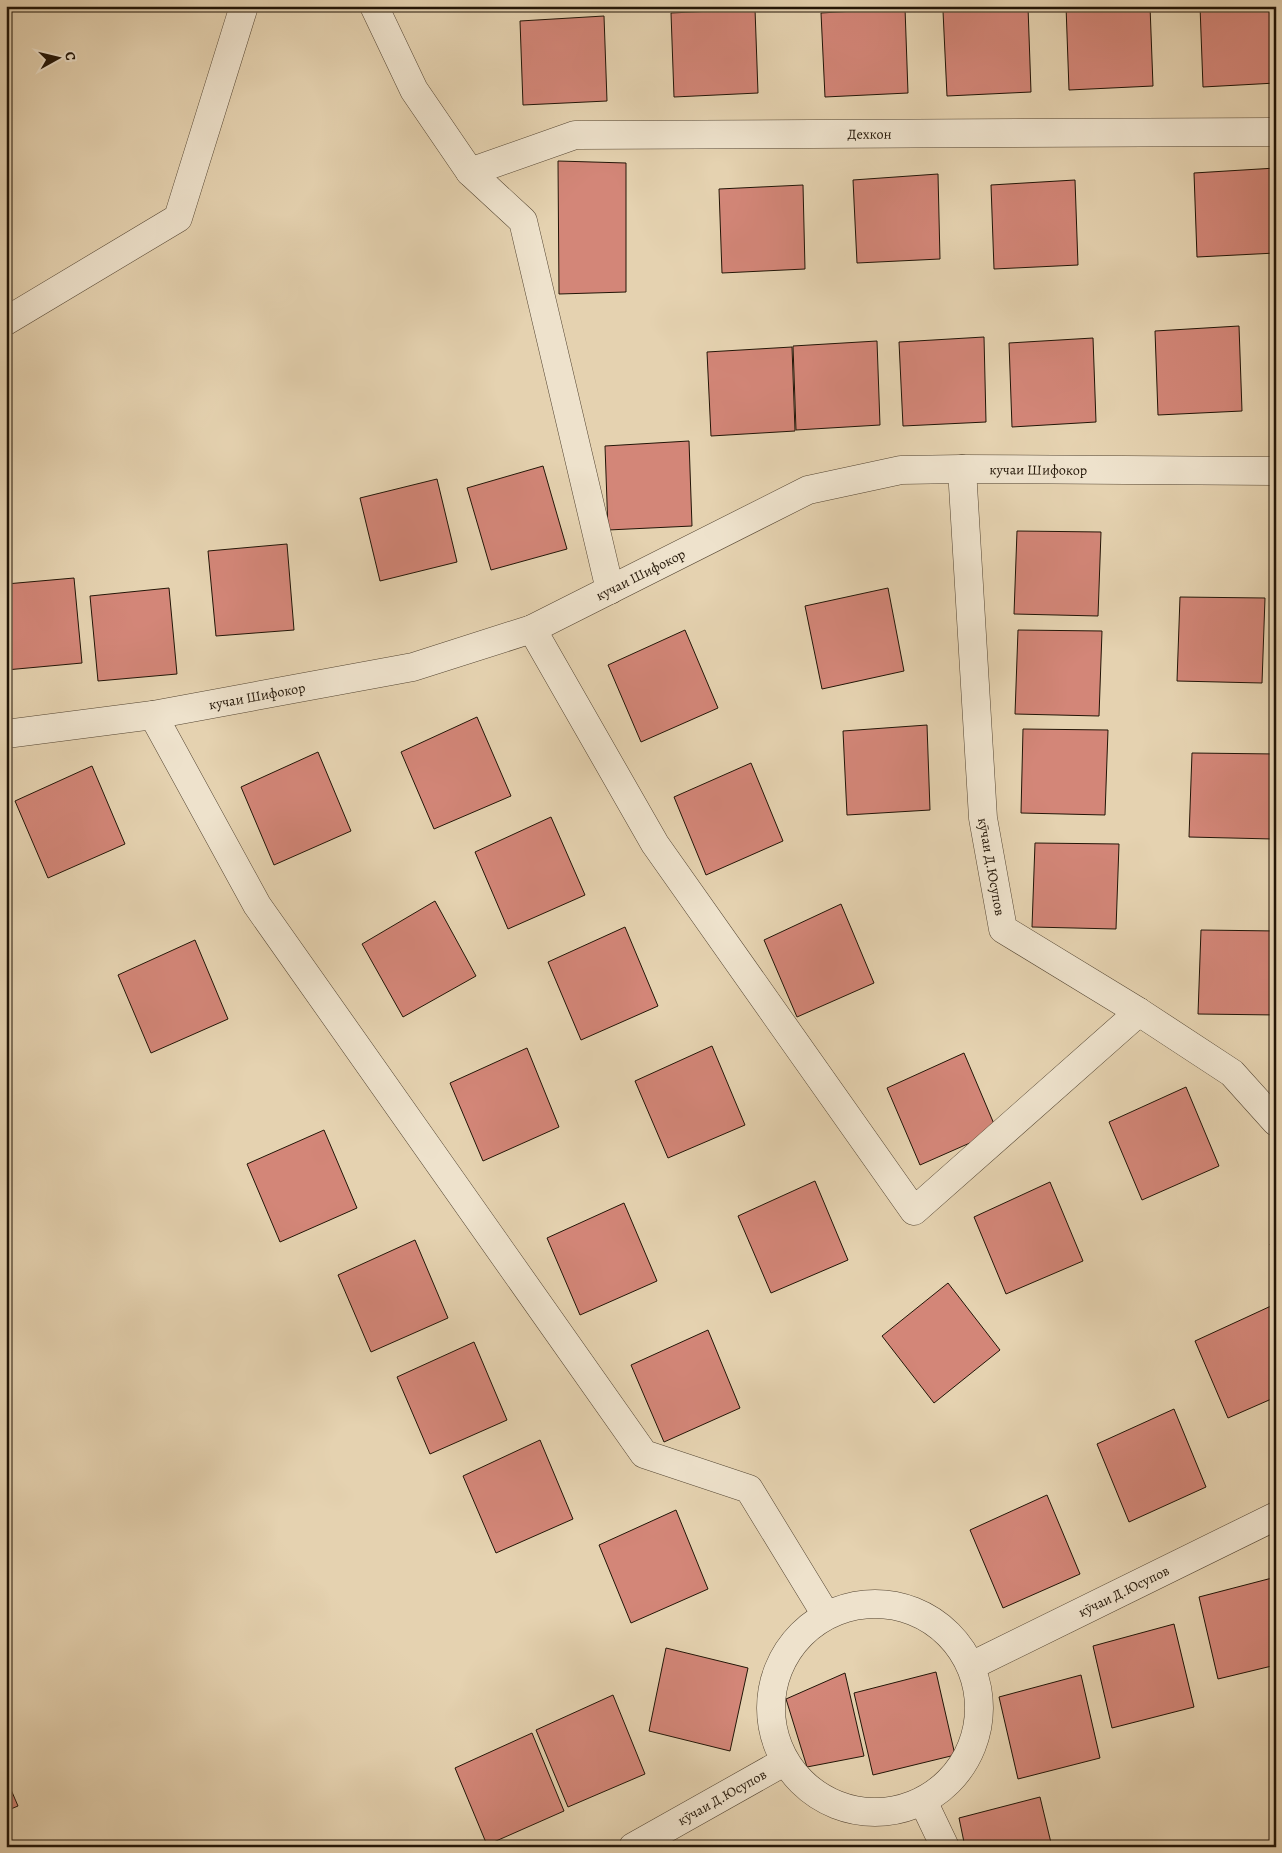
<svg xmlns="http://www.w3.org/2000/svg" width="1282" height="1853" font-family="Alegreya,serif">
	<rect width="100%" height="100%" fill="#e5d2b0"/>
	<filter id="stains"><feTurbulence type="fractalNoise" baseFrequency=".004" numOctaves="4"/><feColorMatrix values="0 0 0 0 .2 0 0 0 0 .09 0 0 0 0 .02 0 0 0 .5 -.17"/></filter>
	<radialGradient id="worn" r=".72"><stop offset=".6" stop-color="#630" stop-opacity="0"/><stop offset="1" stop-color="#630" stop-opacity=".3"/></radialGradient>
	<g fill="#d38678" stroke="#221507">
		<path d="M1066,6H1150L1153,86L1069,90Z"/>
		<path d="M1200,6H1276V83L1203,87Z"/>
		<path d="M1028,7L1031,92L947,96L943,11Z"/>
		<path d="M905,8L908,93L825,97L821,13Z"/>
		<path d="M755,9L758,93L674,97L671,13Z"/>
		<path d="M604,16L607,101L523,105L520,21Z"/>
		<path d="M558,161L626,163V292L559,294Z"/>
		<path d="M1276,168V253L1197,257L1194,173Z"/>
		<path d="M938,174L940,259L857,263L853,180Z"/>
		<path d="M1075,180L1078,265L994,269L991,185Z"/>
		<path d="M803,185L805,269L722,273L719,189Z"/>
		<path d="M1239,326L1242,411L1158,415L1155,331Z"/>
		<path d="M984,337L986,422L903,426L899,342Z"/>
		<path d="M1093,338L1096,422L1012,427L1009,343Z"/>
		<path d="M877,341L880,425L796,430L793,346Z"/>
		<path d="M792,347L795,431L711,436L707,352Z"/>
		<path d="M689,441L692,526L608,530L605,446Z"/>
		<path d="M543,466L567,549L491,570L467,488Z"/>
		<path d="M437,479L457,562L380,581L360,498Z"/>
		<path d="M1017,531L1101,532L1098,616L1014,614Z"/>
		<path d="M287,544L294,630L216,636L208,551Z"/>
		<path d="M74,578L82,663L6,670V584Z"/>
		<path d="M169,588L177,674L98,681L90,596Z"/>
		<path d="M888,588L904,671L822,689L805,606Z"/>
		<path d="M1180,597L1265,598L1262,683L1177,681Z"/>
		<path d="M685,630L718,708L641,742L608,665Z"/>
		<path d="M1018,630L1102,631L1099,716L1015,714Z"/>
		<path d="M477,717L511,796L434,829L401,752Z"/>
		<path d="M927,725L930,810L847,815L843,731Z"/>
		<path d="M1023,729L1108,730L1105,815L1021,813Z"/>
		<path d="M318,752L351,831L274,865L241,787Z"/>
		<path d="M1192,753L1276,754L1273,839L1189,837Z"/>
		<path d="M751,763L783,841L706,875L674,797Z"/>
		<path d="M92,766L125,844L48,878L15,801Z"/>
		<path d="M551,817L585,895L508,929L475,852Z"/>
		<path d="M1035,843L1119,844L1116,929L1032,927Z"/>
		<path d="M435,901L476,976L403,1017L362,944Z"/>
		<path d="M841,904L874,983L797,1017L764,940Z"/>
		<path d="M625,927L658,1006L581,1040L548,962Z"/>
		<path d="M1201,930L1276,931V1015L1198,1014Z"/>
		<path d="M195,940L228,1019L151,1053L118,975Z"/>
		<path d="M712,1046L745,1125L668,1158L635,1081Z"/>
		<path d="M527,1048L559,1127L483,1161L450,1083Z"/>
		<path d="M964,1053L997,1131L920,1165L887,1088Z"/>
		<path d="M1186,1087L1219,1166L1142,1200L1109,1122Z"/>
		<path d="M324,1130L357,1208L280,1242L247,1164Z"/>
		<path d="M815,1181L848,1260L771,1293L738,1216Z"/>
		<path d="M1050,1182L1083,1261L1006,1294L974,1217Z"/>
		<path d="M624,1203L657,1281L580,1315L547,1238Z"/>
		<path d="M415,1240L448,1318L371,1352L338,1275Z"/>
		<path d="M1276,1241V1258L1270,1244Z"/>
		<path d="M948,1283L1000,1350L934,1403L882,1336Z"/>
		<path d="M1271,1306L1276,1316V1397L1228,1418L1195,1341Z"/>
		<path d="M708,1330L740,1408L664,1442L631,1365Z"/>
		<path d="M474,1342L507,1420L430,1454L397,1377Z"/>
		<path d="M1174,1409L1206,1487L1129,1522L1097,1444Z"/>
		<path d="M540,1440L573,1519L496,1553L463,1476Z"/>
		<path d="M1047,1495L1080,1574L1003,1608L970,1530Z"/>
		<path d="M676,1510L708,1589L631,1623L599,1545Z"/>
		<path d="M1276,1577V1665L1218,1679L1199,1597Z"/>
		<path d="M1174,1624L1194,1707L1112,1728L1093,1646Z"/>
		<path d="M666,1648L748,1668L730,1751L649,1731Z"/>
		<path d="M936,1672L955,1755L873,1775L854,1693Z"/>
		<path d="M845,1673L864,1756L807,1767L786,1699Z"/>
		<path d="M1081,1675L1100,1758L1018,1779L999,1697Z"/>
		<path d="M613,1695L645,1774L568,1807L536,1730Z"/>
		<path d="M532,1733L564,1811L487,1845L455,1768Z"/>
		<path d="M6,1778L18,1806L6,1811Z"/>
		<path d="M1040,1797L1052,1847H965L959,1818Z"/>
		<path d="M6,1827L14,1847H6Z"/>
	</g>
	<g fill="none" stroke-linecap="round" stroke-linejoin="round">
		<g stroke="#534431" stroke-width="29">
			<g id="minor">
				<path d="M374,6L414,90L470,172L523,221L610,590"/>
				<path id="s1" d="M470,172L575,135L1276,132"/>
				<path d="M6,321L178,218L244,6"/>
				<path id="s2" d="M962,469L983,818L1003,929L1139,1012L1232,1073L1276,1122"/>
				<path d="M532,629L655,844L914,1211L1139,1012"/>
				<path d="M153,715L257,905L644,1454L749,1489L826,1615"/>
				<path id="s3" d="M6,734L153,715L413,667L532,629L808,490L901,470L962,469L1276,471"/>
				<circle cx="875" cy="1708" r="104"/>
				<path id="s4" d="M971,1666L1276,1516"/>
				<path d="M923,1801L945,1847"/>
				<path id="s5" d="M633,1847L784,1762"/>
			</g>
		</g>
		<use href="#minor" stroke="#eee2cc" stroke-width="28"/>
	</g>
	<g text-anchor="middle" stroke-width="4" stroke-linejoin="round" paint-order="stroke">
		<g font-size="14" fill="#221507" stroke="#eee2cc">
			<text dy="5" stroke="none"><textPath href="#s1" startOffset="406">Дехкон</textPath></text>
			<text dy="5" stroke="none"><textPath href="#s3" startOffset="1079">кучаи Шифокор</textPath></text>
			<text dy="5" stroke="none"><textPath href="#s3" startOffset="659">кучаи Шифокор</textPath></text>
			<text dy="5" stroke="none"><textPath href="#s3" startOffset="254">кучаи Шифокор</textPath></text>
			<text dy="5" stroke="none"><textPath href="#s2" startOffset="399">кӯчаи Д.Юсупов</textPath></text>
			<text dy="5" stroke="none"><textPath href="#s4" startOffset="170">кӯчаи Д.Юсупов</textPath></text>
			<text dy="5" stroke="none"><textPath href="#s5" startOffset="102">кӯчаи Д.Юсупов</textPath></text>
		</g>
	</g>
	<rect width="1282" height="1853" fill="none" stroke="#e5d2b0" stroke-width="25"/>
	<rect x="8" y="8" width="1267" height="1838" fill="none" stroke="#221507" stroke-width="2.5"/>
	<rect x="12" y="12" width="1257" height="1828" fill="none" stroke="#221507"/>
	<g transform="translate(58 58) rotate(82)" stroke="#eee2cc" stroke-width="4" paint-order="stroke">
	<path d="M0-4L9 19L0 12L-9 19Z" fill="#221507"/>
	<text y="-8" font-size="14" font-weight="bold" text-anchor="middle" fill="#221507">С</text>
	</g>
	<rect width="100%" height="100%" filter="url(#stains)"/>
	<rect width="100%" height="100%" fill="url(#worn)"/>
</svg>
